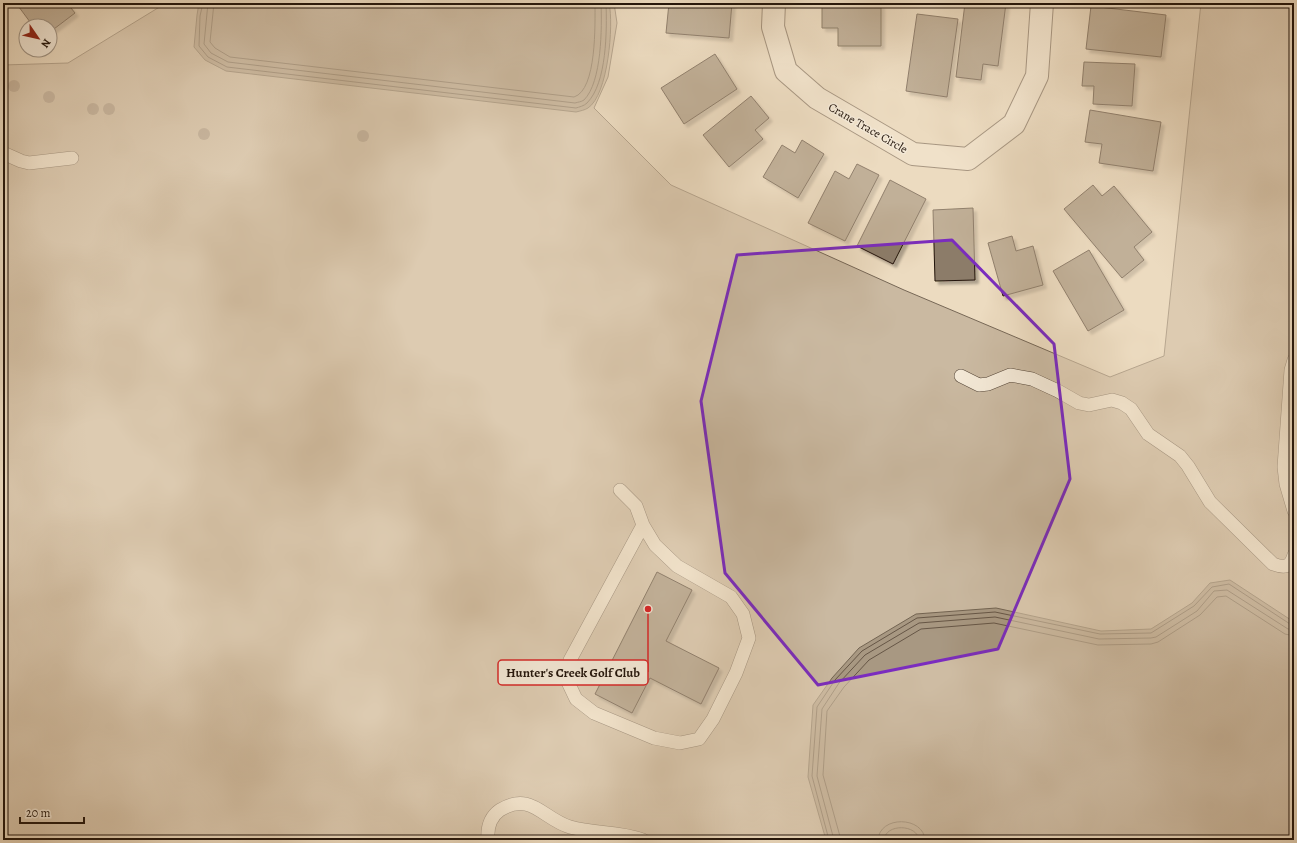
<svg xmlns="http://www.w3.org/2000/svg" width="1297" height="843" font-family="Alegreya,serif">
	<defs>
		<filter id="shadow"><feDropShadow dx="3.5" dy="3.5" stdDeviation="1" flood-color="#0004"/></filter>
	</defs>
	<rect width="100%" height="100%" fill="#ecdbc0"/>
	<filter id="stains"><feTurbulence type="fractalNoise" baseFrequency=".005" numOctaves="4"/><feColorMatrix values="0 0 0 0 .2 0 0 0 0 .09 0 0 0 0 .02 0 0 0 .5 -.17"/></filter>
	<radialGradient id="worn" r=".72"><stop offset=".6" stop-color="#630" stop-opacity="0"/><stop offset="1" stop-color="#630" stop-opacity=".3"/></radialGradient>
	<path fill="#cab9a1" stroke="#766756" d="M166,3H614L617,23L608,77L594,108L671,185L904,290L1110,377L1164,356L1201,3H1294V840H3V65L68,63Z"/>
	<g fill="#a89882" stroke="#736452">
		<path d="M199,3H609C614,25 608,95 588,108C585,110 580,111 576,112L226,71L205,60L194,47L197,15Z"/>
		<path d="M1230,580L1294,622V840H932L897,837L886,840H826L808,777L813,705L832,678L859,648L916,614L996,608L1101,631L1151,629L1192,603L1210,583Z"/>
	</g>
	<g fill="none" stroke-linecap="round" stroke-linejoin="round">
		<g stroke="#665646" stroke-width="1">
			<path d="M203,3L200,16L199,46L208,57L227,67L576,108C579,107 584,106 587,103C607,83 607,30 606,3"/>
			<path d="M208,3L204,44L211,53L228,62L575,103C578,102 581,102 584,100C602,82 602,27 601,3"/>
			<path d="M214,3L210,42L215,48L230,57L574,97C597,90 595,23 595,3"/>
			<path d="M829,840L812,776L817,707L835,680L862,651L917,618L995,612L1100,634L1151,633L1194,606L1212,587L1229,584L1290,624L1294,625"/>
			<path d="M834,840L817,776L822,709L839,683L865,655L919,623L995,617L1099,639L1151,638L1156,637L1197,611L1214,591L1227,590L1288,629L1294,630"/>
			<path d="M841,840L823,775L827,711L844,687L869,660L921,629L994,623L1098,645L1151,644L1158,642L1200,615L1217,597L1226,596L1285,634L1294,636"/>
			<path d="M878,840C879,815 924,816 925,840"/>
			<path d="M884,840C885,823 918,824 919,840"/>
		</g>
	</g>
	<g fill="#8c7c69" stroke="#23150b" filter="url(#shadow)">
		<path d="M16,3H67L75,13L50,32V26H33Z"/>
		<path d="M669,3H732L729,38L666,33Z"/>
		<path d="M965,3H1006L998,66L983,64L981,80L956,77Z"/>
		<path d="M822,4L881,5V46H838V28H822Z"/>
		<path d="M1091,6L1166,15L1161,57L1086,49Z"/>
		<path d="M917,14L958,19L947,97L906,91Z"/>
		<path d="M715,54L737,89L684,124L661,88Z"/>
		<path d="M1084,62L1135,64L1132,106L1093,104L1094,86H1082Z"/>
		<path d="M751,96L769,118L755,130L763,139L729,167L703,135Z"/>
		<path d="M1090,110L1161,122L1153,171L1099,163L1102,144L1085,142Z"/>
		<path d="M802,140L824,154L798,198L763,177L782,145L795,153Z"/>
		<path d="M857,164L879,175L845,241L808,223L835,171L849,179Z"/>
		<path d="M890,180L926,199L893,264L857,246Z"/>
		<path d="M1093,185L1102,196L1114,186L1152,232L1134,247L1144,260L1122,278L1064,209Z"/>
		<path d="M973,208L975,280L935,281L933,210Z"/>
		<path d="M1012,236L1016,251L1033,246L1043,285L1003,296L988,243Z"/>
		<path d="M1089,250L1124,310L1088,331L1053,271Z"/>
		<path d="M657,572L692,590L666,641L719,668L701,704L650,678L632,713L595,694Z"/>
	</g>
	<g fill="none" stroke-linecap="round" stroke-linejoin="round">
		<g stroke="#554638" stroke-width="14">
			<g id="lane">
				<path d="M3,153L21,161L29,163L72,158"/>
				<path d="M1294,360L1291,370L1284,467L1286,484L1294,511"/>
				<path d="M961,376L979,385L988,384L1010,375L1032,379L1058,391L1079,403L1089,405L1112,400L1122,403L1131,409L1148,434L1180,456L1188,466L1210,502L1273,564C1284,568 1290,568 1294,555"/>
				<path d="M620,490L636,506L643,525L655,545L677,566L731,597L743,614L749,638L736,673L713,719L699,739L680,743L654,738L594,713L576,699L566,678L570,660L643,525"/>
				<path d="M488,840C487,828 490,817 500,810C531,791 543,819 570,827C594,834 619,831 643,840"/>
			</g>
		</g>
		<g stroke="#554638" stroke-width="24">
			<path id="street" d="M774,3L773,27L786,71L817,98L913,154L968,159L1014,124L1037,76L1042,3"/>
		</g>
		<use href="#lane" stroke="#f3e8d6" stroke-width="13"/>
		<use href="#street" stroke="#f3e8d6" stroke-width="22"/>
	</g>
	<g fill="#9d8d7a">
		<circle cx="14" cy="86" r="6"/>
		<circle cx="49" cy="97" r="6"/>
		<circle cx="93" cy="109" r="6"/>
		<circle cx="109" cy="109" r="6"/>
		<circle cx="204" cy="134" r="6"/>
		<circle cx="363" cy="136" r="6"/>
	</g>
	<path d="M0 0H1297V843H0ZM952,240L1054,344L1070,479L998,649L818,685L725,573L701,401L737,255Z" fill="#ecdbc0" fill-opacity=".55" fill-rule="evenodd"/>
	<path fill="none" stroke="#7b2cbf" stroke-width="3" stroke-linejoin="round" d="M952,240L1054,344L1070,479L998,649L818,685L725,573L701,401L737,255Z"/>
	<g text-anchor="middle" stroke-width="3" stroke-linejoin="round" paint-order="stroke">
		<g font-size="12" fill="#23150b" stroke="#f3e8d6">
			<text transform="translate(868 128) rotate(30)" y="4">Crane Trace Circle</text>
		</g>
	</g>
	<path fill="none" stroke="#d62828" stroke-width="1.5" d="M648 609L648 672"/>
	<circle fill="#d62828" stroke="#f3e8d6" stroke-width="1.5" cx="648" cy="609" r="4"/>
	<rect fill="#f3e8d6" stroke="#d62828" stroke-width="1.5" x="498" y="660" width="150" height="25" rx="4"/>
	<g font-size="13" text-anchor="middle" font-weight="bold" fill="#23150b">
		<text x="573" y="677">Hunter's Creek Golf Club</text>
	</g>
	<rect width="1297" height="843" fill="none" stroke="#ecdbc0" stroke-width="16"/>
	<rect x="4" y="4" width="1289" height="835" fill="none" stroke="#23150b" stroke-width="2"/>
	<rect x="8" y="8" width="1281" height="827" fill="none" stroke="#23150b"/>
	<g transform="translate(38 38) rotate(124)"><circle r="19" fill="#f3e8d6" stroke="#a09485"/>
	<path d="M0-3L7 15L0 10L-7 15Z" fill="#8f2418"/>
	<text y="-6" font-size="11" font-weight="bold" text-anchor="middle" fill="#23150b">N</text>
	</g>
	<path d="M20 817v6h64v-6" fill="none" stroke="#23150b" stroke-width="2"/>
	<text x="26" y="817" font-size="12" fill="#23150b" stroke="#f3e8d6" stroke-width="3" paint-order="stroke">20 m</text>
	<rect width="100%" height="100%" filter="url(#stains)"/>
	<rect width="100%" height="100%" fill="url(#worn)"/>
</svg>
